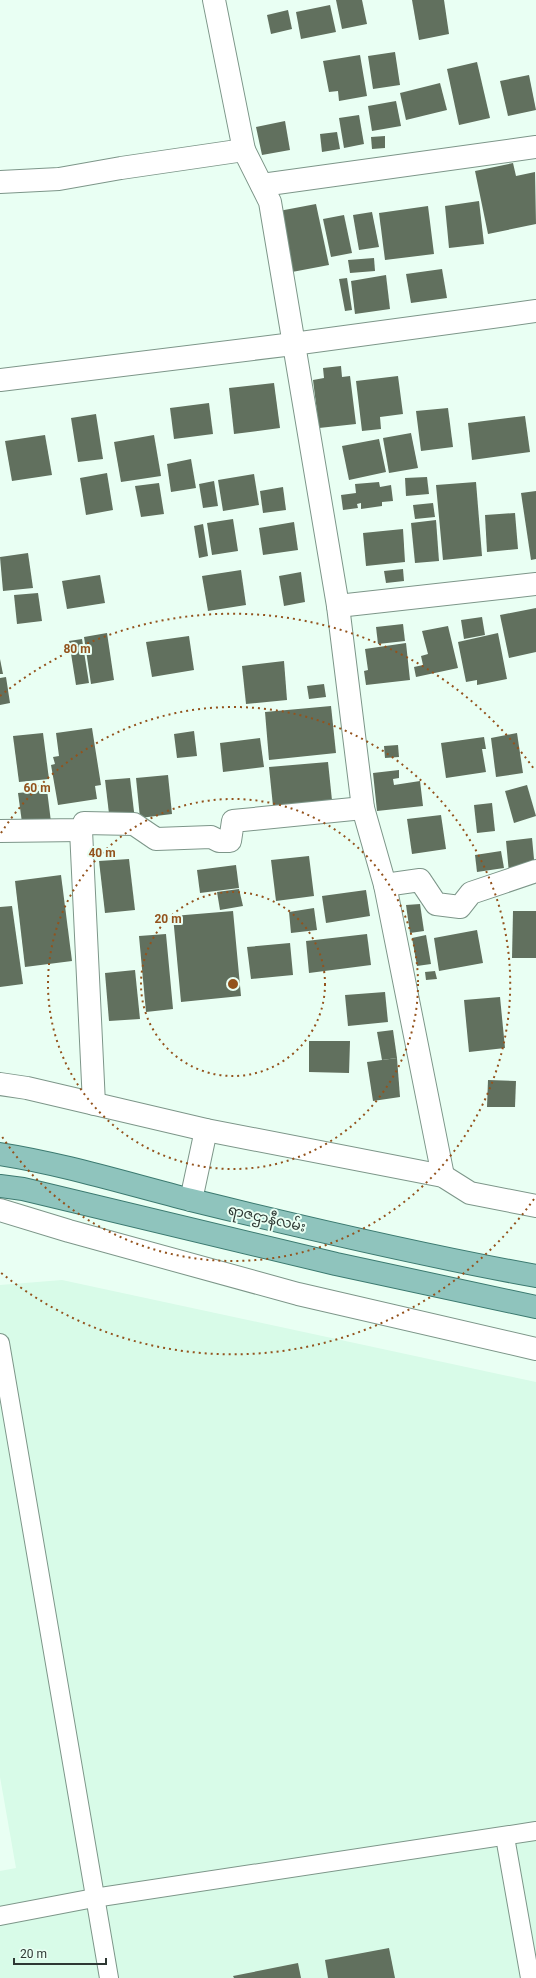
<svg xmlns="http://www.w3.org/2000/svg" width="536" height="1978" font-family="Roboto,'Noto Sans Myanmar',sans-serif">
	<rect width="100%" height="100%" fill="#e9fff3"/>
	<path fill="#d8fbe8" d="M62,1280L536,1382V1978H0V1871L16,1868L0,1777V1285Z"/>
	<g fill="#61705e">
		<path d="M336,0H362L367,24L342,29Z"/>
		<path d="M412,0H444L449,34L419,40Z"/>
		<path d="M330,5L336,32L301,39L296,12Z"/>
		<path d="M288,10L292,29L271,34L267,15Z"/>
		<path d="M395,52L400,85L373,89L368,56Z"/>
		<path d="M360,55L367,96L339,101L338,91L329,92L323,61Z"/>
		<path d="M477,62L490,118L459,125L447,69Z"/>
		<path d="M529,75L536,110L508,116L500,81Z"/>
		<path d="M440,83L447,110L406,120L400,93Z"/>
		<path d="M396,101L401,126L372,131L368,106Z"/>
		<path d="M359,115L364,144L344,148L339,118Z"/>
		<path d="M285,121L290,150L262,155L256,127Z"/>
		<path d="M337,132L340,149L322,152L320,134Z"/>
		<path d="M385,136V148L372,149L371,137Z"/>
		<path d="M513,163L516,176L535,172L536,224L488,234L475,171Z"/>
		<path d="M479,201L484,244L449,248L445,206Z"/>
		<path d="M316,204L329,265L292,272L279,211Z"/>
		<path d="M428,206L434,254L385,260L379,213Z"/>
		<path d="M372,212L379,247L359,250L353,215Z"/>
		<path d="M344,215L352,253L331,257L323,219Z"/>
		<path d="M374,258L375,271L350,273L348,260Z"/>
		<path d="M442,269L447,298L411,303L406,274Z"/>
		<path d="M386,275L390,309L355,314L351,281Z"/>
		<path d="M347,278L352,310L345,311L339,279Z"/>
		<path d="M341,366L342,377L350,376L356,424L319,428L313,380L324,378L323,368Z"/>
		<path d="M398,376L403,414L380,417L381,429L362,431L356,381Z"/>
		<path d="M274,383L280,428L234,434L229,388Z"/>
		<path d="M209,403L213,434L174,439L170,408Z"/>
		<path d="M448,408L453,447L421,451L416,411Z"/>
		<path d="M96,414L103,459L78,462L71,418Z"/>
		<path d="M525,416L530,452L472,460L468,423Z"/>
		<path d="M411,433L418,468L389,473L383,438Z"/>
		<path d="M45,435L52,475L12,481L5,441Z"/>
		<path d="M154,435L161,476L121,482L114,442Z"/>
		<path d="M379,439L386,472L349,480L342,446Z"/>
		<path d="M191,459L196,488L171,492L167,464Z"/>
		<path d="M107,473L113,510L86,515L80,478Z"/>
		<path d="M254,474L259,505L223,511L218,480Z"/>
		<path d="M427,477L429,494L406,496L405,478Z"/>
		<path d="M214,481L218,506L203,508L199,484Z"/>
		<path d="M379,482L380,487L391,485L393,501L382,502V506L361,509V503L357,504L358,508L343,510L341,495L356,493L355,484Z"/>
		<path d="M476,482L482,556L443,560L436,485Z"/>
		<path d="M159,483L164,514L141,517L135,486Z"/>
		<path d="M283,487L286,510L263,513L260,491Z"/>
		<path d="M536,491V559L531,560L521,493Z"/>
		<path d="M433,503L435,517L415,519L413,505Z"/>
		<path d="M515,513L518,549L487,552L485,515Z"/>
		<path d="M233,519L238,551L212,555L207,523Z"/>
		<path d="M436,520L439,561L415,563L411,523Z"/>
		<path d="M294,522L298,550L263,555L259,528Z"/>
		<path d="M203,524L208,556L199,558L194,526Z"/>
		<path d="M403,529L405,562L366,566L363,533Z"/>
		<path d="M28,553L33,588L3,591L0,557Z"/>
		<path d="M403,569L404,581L386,583L384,571Z"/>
		<path d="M241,570L246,605L208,611L202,576Z"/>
		<path d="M301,572L305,602L284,606L279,576Z"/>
		<path d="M100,575L105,603L67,609L62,581Z"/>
		<path d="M38,593L42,621L17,624L14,595Z"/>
		<path d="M536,608V652L509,658L500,615Z"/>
		<path d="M482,617L485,635L464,639L461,620Z"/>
		<path d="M403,624L405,641L378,644L376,627Z"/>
		<path d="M448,626L458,668L416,677L414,667L423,665L421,656L428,654L422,631Z"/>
		<path d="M107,633L114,680L91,684L84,637Z"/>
		<path d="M498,633L507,679L477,685V680L466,682L458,642Z"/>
		<path d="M189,636L194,670L152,677L146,642Z"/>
		<path d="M82,639L89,683L76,685L69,641Z"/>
		<path d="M406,643L410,680L366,685L364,671L368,670L365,649Z"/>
		<path d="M0,659L3,674H0Z"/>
		<path d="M284,661L287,700L246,704L242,666Z"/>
		<path d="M6,677L10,703L0,705V678Z"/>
		<path d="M324,684L326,697L309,699L307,686Z"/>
		<path d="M331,706L336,753L269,760L265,712Z"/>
		<path d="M92,728L101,785L95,786L97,799L58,805L51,765L55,764L53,757L59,756L56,733Z"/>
		<path d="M194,731L197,756L177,758L174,734Z"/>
		<path d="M43,733L49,779L19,782L13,736Z"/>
		<path d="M517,733L523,773L496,777L491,738Z"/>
		<path d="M484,737L486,749H482L486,772L446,778L441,743Z"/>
		<path d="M260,738L264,767L223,772L220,743Z"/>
		<path d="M398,745L399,757L385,758L384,746Z"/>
		<path d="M328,762L333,810L274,816L269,767Z"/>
		<path d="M399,770V778L393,779L394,785L420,781L423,806L377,811L373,773Z"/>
		<path d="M168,775L172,814L140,818L136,778Z"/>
		<path d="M130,778L135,820L110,822L105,780Z"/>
		<path d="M527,785L536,816L514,823L505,791Z"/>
		<path d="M47,790L52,830H23L18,793Z"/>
		<path d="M492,803L495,831L477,833L474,805Z"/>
		<path d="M441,815L446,849L412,854L407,819Z"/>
		<path d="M532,838L535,870L509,873L506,841Z"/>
		<path d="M501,851L504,868L477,872L475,855Z"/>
		<path d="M309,856L314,896L276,901L271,860Z"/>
		<path d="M129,859L135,910L105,913L99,861Z"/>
		<path d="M236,865L239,888L200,893L197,870Z"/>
		<path d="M61,875L72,961L25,967L15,881Z"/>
		<path d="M239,889L243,906L220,910L217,892Z"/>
		<path d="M366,890L370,916L326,923L322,896Z"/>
		<path d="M420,904L424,931L410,933L406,905Z"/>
		<path d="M12,906L23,984L0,987V907Z"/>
		<path d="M314,908L317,930L291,933L289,912Z"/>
		<path d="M233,911L241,996L181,1002L173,916Z"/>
		<path d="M513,911H536V958H512Z"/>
		<path d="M477,930L483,963L439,971L434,938Z"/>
		<path d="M166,934L173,1009L146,1012L139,936Z"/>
		<path d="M367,934L371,965L309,973L306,941Z"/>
		<path d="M426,935L431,964L417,966L412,938Z"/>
		<path d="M290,943L293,975L251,979L247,947Z"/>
		<path d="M135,970L140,1019L109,1021L105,973Z"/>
		<path d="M435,971L437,979L426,980L425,972Z"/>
		<path d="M385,992L388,1022L348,1026L345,995Z"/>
		<path d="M500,997L505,1048L469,1052L464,1000Z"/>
		<path d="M393,1030L397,1058L382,1060L377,1032Z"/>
		<path d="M309,1041H350L349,1073L309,1072Z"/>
		<path d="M397,1058L400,1097L373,1101L367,1062Z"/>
		<path d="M488,1080L516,1081L515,1107H487Z"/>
		<path d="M389,1948L395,1978H328L325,1960Z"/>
		<path d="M298,1963L301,1978H234L233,1976Z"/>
	</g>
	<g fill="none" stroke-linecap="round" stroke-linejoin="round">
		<g stroke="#7d9689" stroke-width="20">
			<g id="service">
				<path d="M0,1343L109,1978"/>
				<path d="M505,1837L530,1978"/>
				<path d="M0,1916L94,1898L536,1831"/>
			</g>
		</g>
		<g stroke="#7d9689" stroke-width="24">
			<g id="minor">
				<path d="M214,0L244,150L270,202L338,606L363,808L385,885L443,1176"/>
				<path d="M0,182L59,179L121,168L244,150"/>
				<path d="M262,185L536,147"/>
				<path d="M0,380L293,344L536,311"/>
				<path d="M338,606L536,584"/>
				<path d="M81,830L94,1104"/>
				<path d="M0,831L81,830L84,823L134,824L156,839L211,837L219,841H230L233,821L363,808"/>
				<path d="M385,885L420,880L436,904L460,907L471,893L536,871"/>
				<path d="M0,1084L27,1088L206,1130L443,1176L470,1193L536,1206"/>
				<path d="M191,1200L206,1130"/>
				<path d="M0,1210L69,1231L298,1294L536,1349"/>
			</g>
		</g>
		<g stroke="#3c7a70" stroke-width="24">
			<g id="primary">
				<path d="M0,1154C64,1164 128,1184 191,1200C305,1228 420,1255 536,1276"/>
				<path d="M0,1186L23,1189L336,1264L536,1307"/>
			</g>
		</g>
		<use href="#service" stroke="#fff" stroke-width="18"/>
		<use href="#minor" stroke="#fff" stroke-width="22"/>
		<use href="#primary" stroke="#8fc4bd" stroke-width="22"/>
	</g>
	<g fill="none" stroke="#93531d" stroke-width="2" stroke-dasharray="2 4">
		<circle cx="233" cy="984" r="92"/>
		<circle cx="233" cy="984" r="185"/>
		<path d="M1 833A277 277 0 1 1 1 1135"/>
		<path d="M534 1199A370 370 0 0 1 0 1272M0 696A370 370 0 0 1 534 769"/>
	</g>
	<g text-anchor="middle" stroke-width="4" stroke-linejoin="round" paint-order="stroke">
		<g font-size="14" fill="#2e3833" stroke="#e9fff3">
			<text transform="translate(267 1218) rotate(13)" y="5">ရာဇဌာနီလမ်း</text>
		</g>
	</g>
	<circle cx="233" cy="984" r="6" fill="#93531d" stroke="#e9fff3" stroke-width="2"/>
	<g font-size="12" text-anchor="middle" font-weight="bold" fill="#93531d" stroke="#e9fff3" stroke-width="4" stroke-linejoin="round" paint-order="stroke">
		<text x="77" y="653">80 m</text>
		<text x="37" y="792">60 m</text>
		<text x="102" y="857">40 m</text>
		<text x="168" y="923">20 m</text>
	</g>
	<path d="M14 1958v6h92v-6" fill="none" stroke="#2e3833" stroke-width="2"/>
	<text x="20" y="1958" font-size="12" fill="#2e3833" stroke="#e9fff3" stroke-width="3" paint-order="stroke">20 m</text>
</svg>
